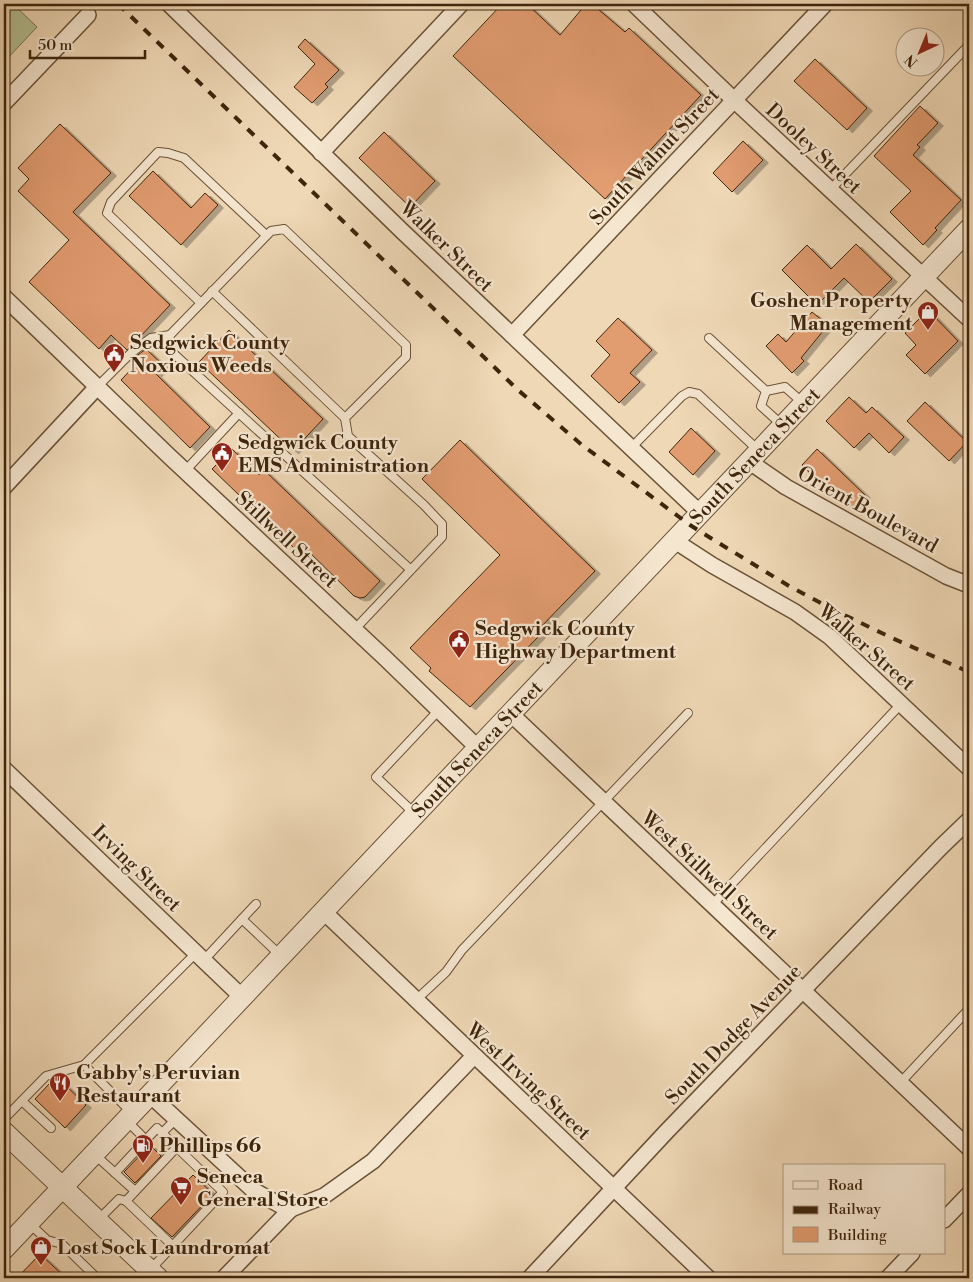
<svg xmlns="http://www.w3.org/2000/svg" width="973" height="1282" font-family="'Libre Bodoni',serif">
	<defs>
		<filter id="shadow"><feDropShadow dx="5.5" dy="3" stdDeviation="0" flood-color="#0004"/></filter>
	</defs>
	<rect width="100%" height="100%" fill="#efd8b6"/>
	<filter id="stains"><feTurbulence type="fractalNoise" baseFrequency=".004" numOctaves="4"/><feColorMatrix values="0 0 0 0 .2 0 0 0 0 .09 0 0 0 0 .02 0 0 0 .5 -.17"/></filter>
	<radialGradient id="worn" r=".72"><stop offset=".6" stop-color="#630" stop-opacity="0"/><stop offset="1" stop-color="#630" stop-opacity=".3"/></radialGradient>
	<path fill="#b4c092" stroke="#79724f" d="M4,4H13L37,27L4,62Z"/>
	<g fill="#e19c6f" stroke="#3e250c" filter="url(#shadow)">
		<path d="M502,4H527L560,35L586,4H592L625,32L629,28L701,95L605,199L453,56Z"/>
		<path d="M305,39L339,70L325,84L328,87L312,103L294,87L315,64L298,47Z"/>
		<path d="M815,59L867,108L847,130L794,81Z"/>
		<path d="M920,106L938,123L917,145L920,147L913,155L961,200L935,228L937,230L923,245L890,212L911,191L874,156Z"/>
		<path d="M60,124L111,173L73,212L170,305L137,340L138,341L127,350L111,335L99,349L29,282L69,240L18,191L29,179L18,168Z"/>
		<path d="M384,132L435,181L410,207L359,158Z"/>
		<path d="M743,141L763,160L732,192L713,173Z"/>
		<path d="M153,171L191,208L205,193L218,205L181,245L129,196Z"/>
		<path d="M856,244L892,279L869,302L844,278L817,305L782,270L807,245L831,269Z"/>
		<path d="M928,310L958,341L925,374L906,355L916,345L905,333Z"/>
		<path d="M812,312L828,325L801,358L804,361L792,373L766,346L778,334L786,342Z"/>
		<path d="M618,318L652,350L630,373L640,382L619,403L591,376L610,355L596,341Z"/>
		<path d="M229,330L323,419L293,451L199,362Z"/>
		<path d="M146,349L164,366L156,374L210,427L190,448L121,380L139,361L135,357Z"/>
		<path d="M849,397L866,413L872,407L904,437L889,453L869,433L854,448L826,421Z"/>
		<path d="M925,402L967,442L949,461L907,421Z"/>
		<path d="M691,428L715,451L693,475L669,452Z"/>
		<path d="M460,440L595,571L536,632L540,635L470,707L429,671L431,668L410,648L500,555L422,479Z"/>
		<path d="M232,449L259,475L264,470L380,581L365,597L360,598L354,596L300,543L295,549L212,469Z"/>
		<path d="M817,449L865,495L853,507L832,496L802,465Z"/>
		<path d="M62,1082L86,1105L65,1128L35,1099L49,1084L55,1089Z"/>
		<path d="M150,1145L161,1156L135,1183L124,1172Z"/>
		<path d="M193,1175L213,1194L172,1237L151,1218Z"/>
		<path d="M40,1254L66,1278H17Z"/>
	</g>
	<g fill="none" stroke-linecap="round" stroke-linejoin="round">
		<g stroke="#6a5236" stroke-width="10">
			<g id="service">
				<path d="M830,190L969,45"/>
				<path d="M212,291L345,418"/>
				<path d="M201,303L107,213L111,202L158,152L168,153L184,158L266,235"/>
				<path d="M709,338L766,391L761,406L782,425"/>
				<path d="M97,387L131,353L151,338L170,335"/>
				<path d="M766,391L785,387L803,403"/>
				<path d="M631,448L682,396L689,392L698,394L759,451"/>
				<path d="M185,471L239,413"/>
				<path d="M355,629L442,537V524L424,505L348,436L345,418L406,357V345L284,229L271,231L170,335L168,343L174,354L411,570"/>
				<path d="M414,813L376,777L439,710"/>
				<path d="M712,905L901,704"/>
				<path d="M242,919L256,904"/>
				<path d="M204,960L242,919L281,956"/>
				<path d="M416,1000L446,972L462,950L688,713"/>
				<path d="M900,1083L969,1009"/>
				<path d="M22,1101L51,1128"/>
				<path d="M132,1113L84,1065L196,953"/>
				<path d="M4,1119L46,1076L84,1065"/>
				<path d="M126,1120L146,1140"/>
				<path d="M94,1154L135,1191"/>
				<path d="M115,1173L157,1128L162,1133"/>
				<path d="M126,1201L177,1147"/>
				<path d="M99,1219L119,1199L126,1201L173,1246"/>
				<path d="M30,1224L47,1240L62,1244L97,1278"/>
				<path d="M151,1269L223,1192L162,1133L176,1119"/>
			</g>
		</g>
		<g stroke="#6a5236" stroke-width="18">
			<g id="minor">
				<path d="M169,4L402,231L701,514"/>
				<path d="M634,4L734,100L969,319"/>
				<path d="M4,103L88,15"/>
				<path d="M321,153L461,4"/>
				<path d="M4,297L169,456L385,658L478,748"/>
				<path d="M512,335L825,4"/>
				<path d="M750,462L786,487L946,576L969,585"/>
				<path d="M4,487L97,387"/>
				<path d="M675,541L712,565L795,612L830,637L969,768"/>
				<path d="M511,714L969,1148"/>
				<path d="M4,769L242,997"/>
				<path d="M323,911L708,1278"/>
				<path d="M149,1094L253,1190L287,1209H291L324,1196L373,1161L474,1056"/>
				<path d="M944,1220L969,1194"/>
				<path d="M224,1278L291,1209"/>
				<path d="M530,1278L667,1131L941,847L969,820"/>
				<path d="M888,1278L912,1253"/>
			</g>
		</g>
		<g stroke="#6a5236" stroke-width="22">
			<g id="tertiary">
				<path d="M4,1132L158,1278"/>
				<path id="s1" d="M4,1249L969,229"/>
			</g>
		</g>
		<use href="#service" stroke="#f5e6d0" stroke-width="8"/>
		<use href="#minor" stroke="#f5e6d0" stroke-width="15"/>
		<use href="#tertiary" stroke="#f5e6d0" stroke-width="20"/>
		<path stroke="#3e250c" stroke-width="4" stroke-dasharray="9 9" stroke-linecap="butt" d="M118,4L518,390L582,445L690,525L709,537L789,586L834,610L892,638L969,672"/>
	</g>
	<defs>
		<g id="shop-pin" transform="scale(1.125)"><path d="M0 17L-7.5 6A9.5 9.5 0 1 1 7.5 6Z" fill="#8f2418" stroke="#f5e6d0"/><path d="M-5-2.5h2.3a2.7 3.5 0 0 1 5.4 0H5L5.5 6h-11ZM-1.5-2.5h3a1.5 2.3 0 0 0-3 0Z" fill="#fff"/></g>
		<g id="civic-pin" transform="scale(1.125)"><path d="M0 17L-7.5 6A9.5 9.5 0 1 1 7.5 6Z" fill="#8f2418" stroke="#f5e6d0"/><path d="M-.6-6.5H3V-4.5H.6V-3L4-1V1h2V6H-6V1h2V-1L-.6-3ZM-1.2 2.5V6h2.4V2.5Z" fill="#fff"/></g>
		<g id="restaurant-pin" transform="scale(1.125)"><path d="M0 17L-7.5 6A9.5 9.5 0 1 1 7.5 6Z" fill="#8f2418" stroke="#f5e6d0"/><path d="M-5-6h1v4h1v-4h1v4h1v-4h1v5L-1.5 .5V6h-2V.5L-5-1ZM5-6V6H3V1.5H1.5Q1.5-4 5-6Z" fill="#fff"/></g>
		<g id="fuel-pin" transform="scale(1.125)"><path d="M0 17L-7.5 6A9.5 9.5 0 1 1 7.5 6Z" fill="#8f2418" stroke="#f5e6d0"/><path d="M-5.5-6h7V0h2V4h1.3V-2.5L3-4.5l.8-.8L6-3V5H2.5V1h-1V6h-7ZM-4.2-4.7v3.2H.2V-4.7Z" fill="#fff"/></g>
		<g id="supermarket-pin" transform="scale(1.125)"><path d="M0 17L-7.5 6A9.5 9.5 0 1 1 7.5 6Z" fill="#8f2418" stroke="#f5e6d0"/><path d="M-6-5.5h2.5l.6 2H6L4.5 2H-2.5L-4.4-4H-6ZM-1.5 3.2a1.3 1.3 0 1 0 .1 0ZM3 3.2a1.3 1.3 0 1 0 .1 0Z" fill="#fff"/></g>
	</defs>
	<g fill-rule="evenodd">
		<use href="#shop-pin" x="928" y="312"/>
		<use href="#civic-pin" x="114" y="354"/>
		<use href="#civic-pin" x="222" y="453"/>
		<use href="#civic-pin" x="459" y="640"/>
		<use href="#restaurant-pin" x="60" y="1083"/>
		<use href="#fuel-pin" x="143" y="1145"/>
		<use href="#supermarket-pin" x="181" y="1187"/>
		<use href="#shop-pin" x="41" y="1247"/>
	</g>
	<g text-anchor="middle" stroke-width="4.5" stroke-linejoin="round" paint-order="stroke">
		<g font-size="20" fill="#3e250c" stroke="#f5e6d0">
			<text transform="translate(814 148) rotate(43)" y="7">Dooley Street</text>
			<text transform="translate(654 156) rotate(-47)" y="7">South Walnut Street</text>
			<text transform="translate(447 246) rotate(44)" y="7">Walker Street</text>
			<text dy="7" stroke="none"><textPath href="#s1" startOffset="1092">South Seneca Street</textPath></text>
			<text transform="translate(868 509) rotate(29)" y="7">Orient Boulevard</text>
			<text transform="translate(287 539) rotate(43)" y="7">Stillwell Street</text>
			<text transform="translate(867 647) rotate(41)" y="7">Walker Street</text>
			<text dy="7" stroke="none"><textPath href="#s1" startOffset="688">South Seneca Street</textPath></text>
			<text transform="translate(137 868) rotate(44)" y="7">Irving Street</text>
			<text transform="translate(710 875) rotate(43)" y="7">West Stillwell Street</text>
			<text transform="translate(733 1034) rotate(-46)" y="7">South Dodge Avenue</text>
			<text transform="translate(529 1081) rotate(43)" y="7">West Irving Street</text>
		</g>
		<g font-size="20" font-weight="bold" fill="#3e250c" stroke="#f5e6d0" text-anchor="start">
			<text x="912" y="307" text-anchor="end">Goshen Property<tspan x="912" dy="23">Management</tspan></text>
			<text x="130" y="349">Sedgwick County<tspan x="130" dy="23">Noxious Weeds</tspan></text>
			<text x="238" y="449">Sedgwick County<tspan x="238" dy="23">EMS Administration</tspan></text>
			<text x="475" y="635">Sedgwick County<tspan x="475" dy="23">Highway Department</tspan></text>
			<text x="76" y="1079">Gabby's Peruvian<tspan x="76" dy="23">Restaurant</tspan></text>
			<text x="159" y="1152">Phillips 66</text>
			<text x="197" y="1183">Seneca<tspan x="197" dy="23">General Store</tspan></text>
			<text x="57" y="1254">Lost Sock Laundromat</text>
		</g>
	</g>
	<rect width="973" height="1282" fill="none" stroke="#efd8b6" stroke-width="20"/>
	<rect x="5" y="5" width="963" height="1272" fill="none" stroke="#3e250c" stroke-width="2.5"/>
	<rect x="10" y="10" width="953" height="1262" fill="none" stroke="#3e250c"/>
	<rect x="783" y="1164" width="162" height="90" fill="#f5e6d0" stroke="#ac9982"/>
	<rect x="793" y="1181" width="25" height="8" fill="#f5e6d0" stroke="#ac9982"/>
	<text x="828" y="1190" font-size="15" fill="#3e250c">Road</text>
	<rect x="793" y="1206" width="25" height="8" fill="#3e250c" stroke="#ac9982"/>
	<text x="828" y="1214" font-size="15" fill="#3e250c">Railway</text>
	<rect x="793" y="1227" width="25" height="15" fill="#e19c6f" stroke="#ac9982"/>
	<text x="828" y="1240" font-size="15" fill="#3e250c">Building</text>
	<g transform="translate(920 52) rotate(224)"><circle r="24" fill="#f5e6d0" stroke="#ac9982"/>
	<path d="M0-4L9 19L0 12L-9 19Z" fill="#8f2418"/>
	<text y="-8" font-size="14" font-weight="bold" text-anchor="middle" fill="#3e250c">N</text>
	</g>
	<path d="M30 50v8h115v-8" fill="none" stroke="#3e250c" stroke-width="2.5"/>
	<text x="38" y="50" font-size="15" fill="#3e250c" stroke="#f5e6d0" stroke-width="4" paint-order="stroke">50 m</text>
	<rect width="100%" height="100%" filter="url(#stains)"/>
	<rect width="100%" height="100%" fill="url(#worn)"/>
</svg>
